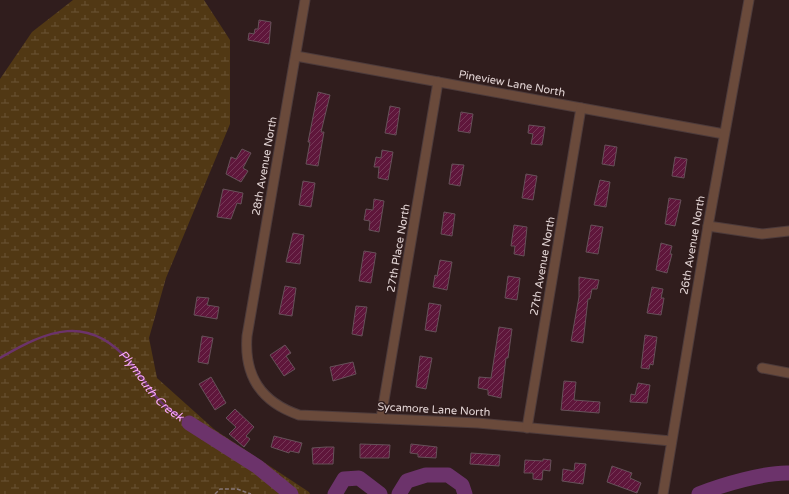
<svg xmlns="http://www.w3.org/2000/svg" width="789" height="494" font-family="'Varela Round',sans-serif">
	<defs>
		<pattern id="wetland-marsh" width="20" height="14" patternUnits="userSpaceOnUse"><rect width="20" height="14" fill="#513814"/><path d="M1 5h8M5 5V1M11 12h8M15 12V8" fill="none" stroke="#6a5435"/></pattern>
		<pattern id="building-hatch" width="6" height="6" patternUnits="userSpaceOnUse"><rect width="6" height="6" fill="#5f163b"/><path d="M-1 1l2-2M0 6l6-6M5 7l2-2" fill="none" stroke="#763757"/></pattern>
	</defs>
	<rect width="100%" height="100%" fill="#301d1d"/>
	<path fill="url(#wetland-marsh)" d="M73,0H204L230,40V124L166,278L149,338L157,378L215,430L309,492L310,494H0V79L32,32Z"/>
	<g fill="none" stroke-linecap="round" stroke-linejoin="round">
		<path stroke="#6c336b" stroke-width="2.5" id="s1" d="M0,358C48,330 88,313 130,362C142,376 150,393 164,405C171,412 181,417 189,423"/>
		<g stroke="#6c336b" stroke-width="15">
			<path d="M189,423L258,467L291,494"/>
			<path d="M335,494L344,479L359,478L380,494"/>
			<path d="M399,494L407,481L426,475H448L462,485L465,494"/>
			<path d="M699,494C721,485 766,472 789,473"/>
		</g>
	</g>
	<g fill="url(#building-hatch)" stroke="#665159">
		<path d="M259,20L271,22L269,44L248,40L249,33L254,34L255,29H258Z"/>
		<path d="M318,92L330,95L321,132H324L318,166L306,164L310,142H308Z"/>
		<path d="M390,106L400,108L396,135L385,133Z"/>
		<path d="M461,112L473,114L470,133L458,131Z"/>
		<path d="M529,125L545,127L542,145L531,144L533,134L528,133Z"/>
		<path d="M605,145L617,147L614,166L602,164Z"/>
		<path d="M242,149L251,153L243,168L248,171L241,182L226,174L231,157L236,159Z"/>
		<path d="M382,150L393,152L388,180L378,178L379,167H374L376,157L381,158Z"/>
		<path d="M675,157L687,159L684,178L672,176Z"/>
		<path d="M452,164L464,165L460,186L449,184Z"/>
		<path d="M526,174L537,176L533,200L522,198Z"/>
		<path d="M600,180L610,182L606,207L594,205Z"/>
		<path d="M303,181L315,183L311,207L299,205Z"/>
		<path d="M223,189L243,193L241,204L237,203L231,219L217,217Z"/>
		<path d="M669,198L681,200L675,226L665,224Z"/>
		<path d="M374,199L384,201L379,232L369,230L370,221L364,220L366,209L373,210Z"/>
		<path d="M444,212L455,214L452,236L441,234Z"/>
		<path d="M514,225L527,227L524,256L514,254L515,246H511Z"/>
		<path d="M591,225L603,227L598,254L586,252Z"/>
		<path d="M293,233L304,235L300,264L286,262Z"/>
		<path d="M661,243L672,246L670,254H672L667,273L656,270Z"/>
		<path d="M364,251L376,253L371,283L359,281Z"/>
		<path d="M440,260L452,262L447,290L433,287L435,275L437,276Z"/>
		<path d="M508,276L520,278L517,300L505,298Z"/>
		<path d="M579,277L599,280L597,289H592L590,299H588L583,343L571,341L579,297Z"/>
		<path d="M285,286L296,288L292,316L279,314Z"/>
		<path d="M652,287L663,289L661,298H664L661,315L647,313Z"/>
		<path d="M197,297L209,298L207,305L219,307L217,319L194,315Z"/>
		<path d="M429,303L441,305L436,332L425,330Z"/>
		<path d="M356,306L367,307L362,336L352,334Z"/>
		<path d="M499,327L512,329L508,358H506L501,398L488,395V390L478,388L479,377L491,378Z"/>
		<path d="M645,335L657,337L653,365L650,364L649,369L641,368Z"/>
		<path d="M202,336L213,338L208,364L198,362Z"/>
		<path d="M285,345L291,353L286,356L295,369L284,376L270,355Z"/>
		<path d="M420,356L432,358L426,389L416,387Z"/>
		<path d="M353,362L356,374L333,381L330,367Z"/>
		<path d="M211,377L226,403L215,410L199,384Z"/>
		<path d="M564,381L576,382L574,400L600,402L599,413L561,410Z"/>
		<path d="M638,383L650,385L647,403L630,402L631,394L635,395Z"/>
		<path d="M235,409L254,427L246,436L250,439L244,447L229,434L236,427L226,418Z"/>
		<path d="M274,436L302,443L299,453L290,451L289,453L271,447Z"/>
		<path d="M360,444L390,445L389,458H360Z"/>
		<path d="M411,444L437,447L436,458L418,457V454L410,453Z"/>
		<path d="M326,447H334L333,464H313L312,448Z"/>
		<path d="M471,453L500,455L499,466L470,464Z"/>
		<path d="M543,459L551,460L550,471L543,470L542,480L533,479V473H524L525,460L543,461Z"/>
		<path d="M575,463L586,464L583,484L562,481L563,469L574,471Z"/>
		<path d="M612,466L632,473L630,478L641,483L637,493L607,482Z"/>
	</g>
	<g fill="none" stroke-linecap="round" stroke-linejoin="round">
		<g stroke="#4d3b3b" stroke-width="11">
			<g id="minor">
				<path d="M305,0L247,336C244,376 261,402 299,415L478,423L671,441"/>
				<path d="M296,56L724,134"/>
				<path d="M708,226L762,234L789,231"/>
				<path d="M762,368L789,373"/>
				<path d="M381,418L438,82"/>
				<path d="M527,428L581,108"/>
				<path d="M663,494L708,226L749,0"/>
			</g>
		</g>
		<path stroke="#867575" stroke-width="1.5" stroke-dasharray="4 2" stroke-linecap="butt" d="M215,494L220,489H237L251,494"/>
		<use href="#minor" stroke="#6a4a3b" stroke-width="9"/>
	</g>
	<g text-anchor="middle" stroke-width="3" stroke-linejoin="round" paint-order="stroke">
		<g font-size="11" fill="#e4d6d6" stroke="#301d1d">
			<text transform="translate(512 83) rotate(10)" y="4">Pineview Lane North</text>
			<text transform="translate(264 166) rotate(-80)" y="4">28th Avenue North</text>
			<text transform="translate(692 245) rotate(-80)" y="4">26th Avenue North</text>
			<text transform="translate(398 248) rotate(-80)" y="4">27th Place North</text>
			<text transform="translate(542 266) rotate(-80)" y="4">27th Avenue North</text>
			<text transform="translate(434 409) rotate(3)" y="4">Sycamore Lane North</text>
		</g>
		<g font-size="12" font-style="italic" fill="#fca9f9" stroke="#301d1d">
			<text dy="4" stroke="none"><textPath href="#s1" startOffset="178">Plymouth Creek</textPath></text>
		</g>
	</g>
</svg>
